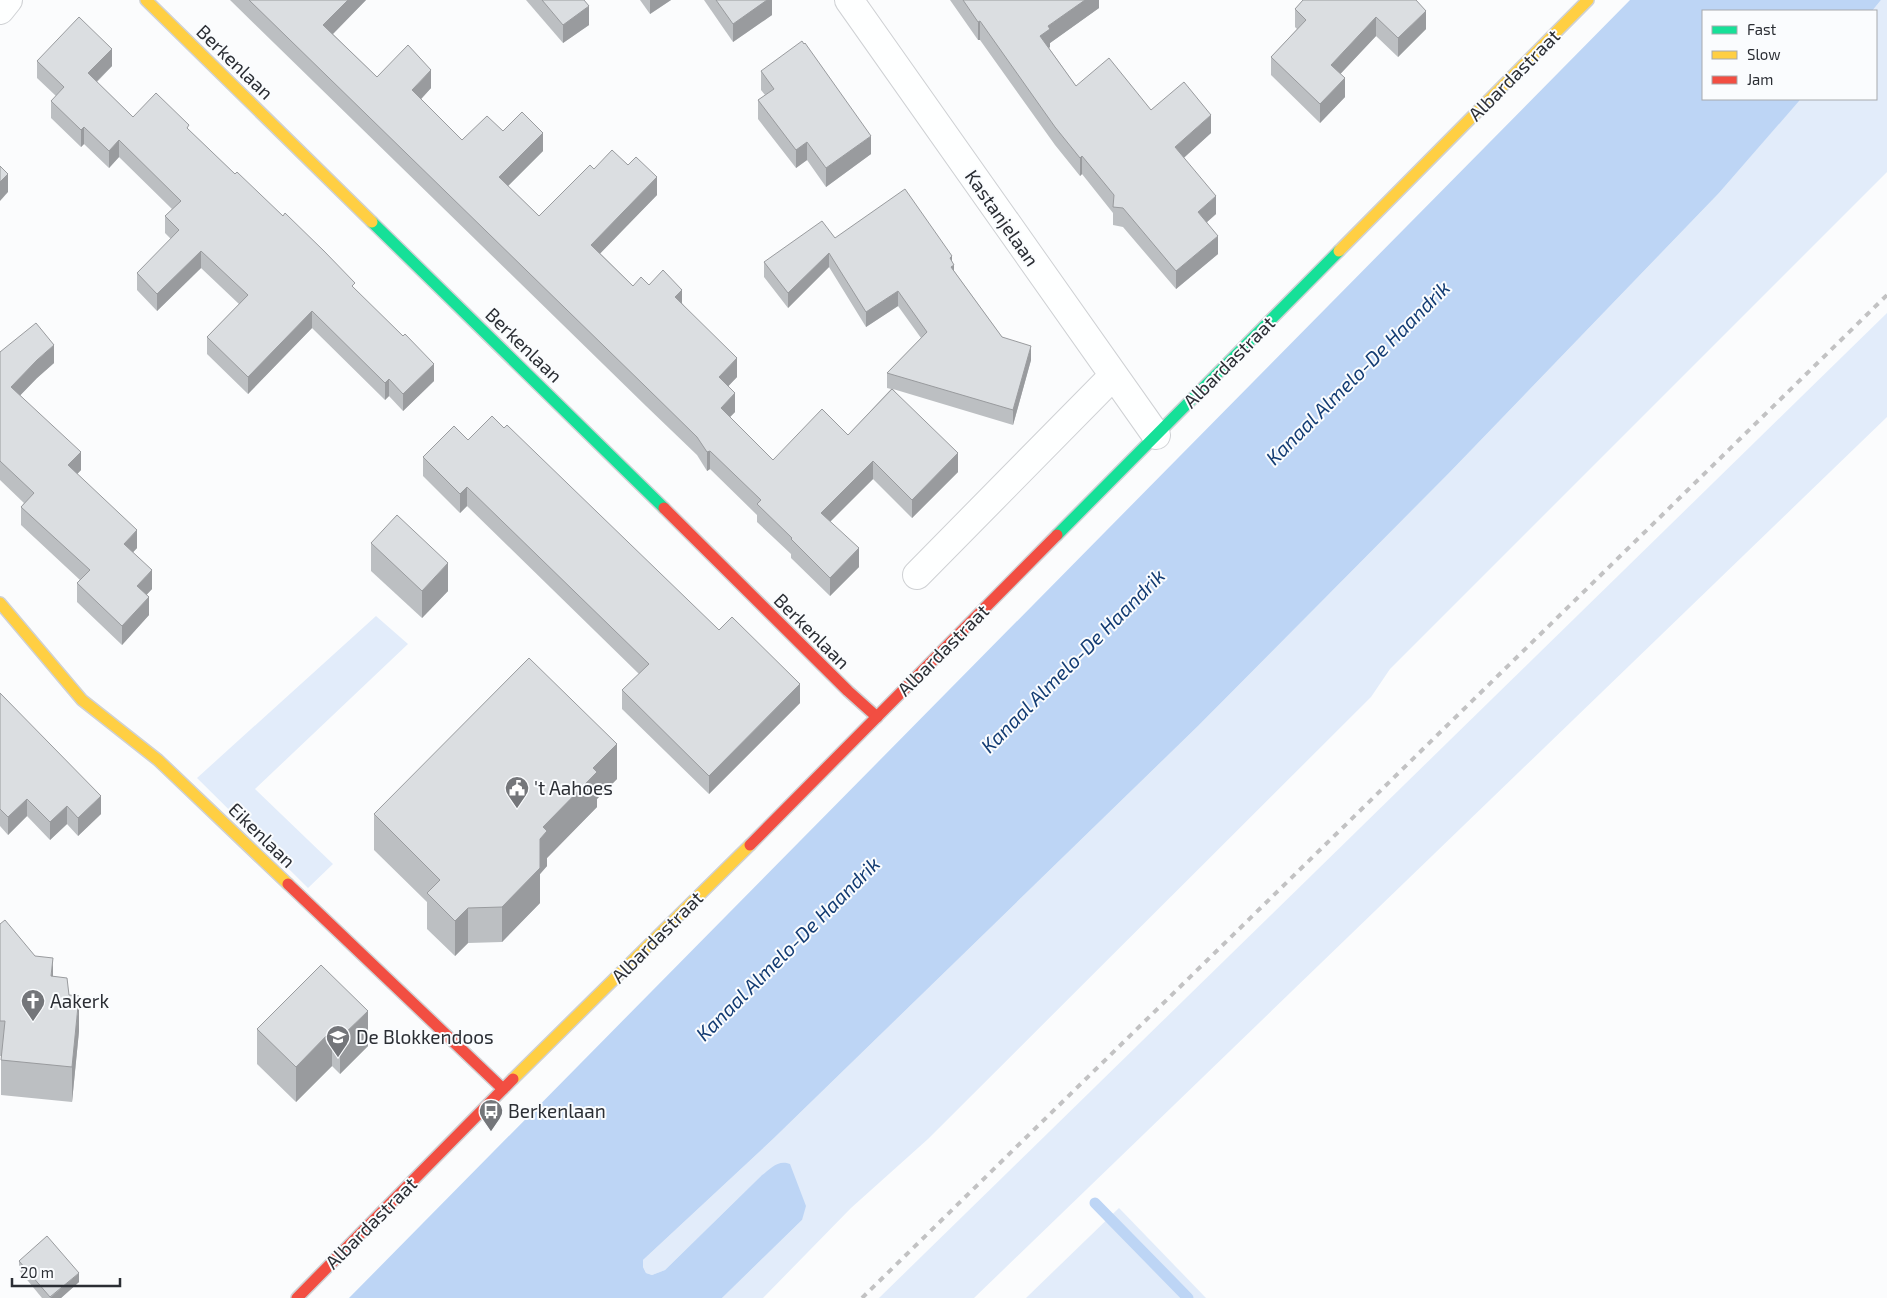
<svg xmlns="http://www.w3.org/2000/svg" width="1887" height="1298" font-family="'Exo 2',sans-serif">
	<rect width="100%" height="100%" fill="#fbfcfd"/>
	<g fill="#e2ecfa">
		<path d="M1881,0H1887V172L1390,669L1371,697L928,1139L851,1208L763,1298H722L802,1220L761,1176L665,1270L652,1275L646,1273L643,1267V1260L773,1139L1198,726L1450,472L1719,193L1800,99H1876V11H1872Z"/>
		<path d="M1887,313V417L974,1298H879Z"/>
		<path d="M376,616L408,644L255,789L333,864L308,888L197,778Z"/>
		<path d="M1119,1208L1206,1298H1026Z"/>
	</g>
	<path fill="#bdd5f5" d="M1630,0H1881L1872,11H1703V99H1800L1799,101L1719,193L1450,472L1198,726L773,1139L643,1260V1267L646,1273L652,1275L665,1270L761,1176C770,1169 778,1159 790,1164L806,1206L802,1220L722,1298H349Z"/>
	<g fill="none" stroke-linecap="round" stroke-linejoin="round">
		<path stroke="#bdd5f5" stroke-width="11" d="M1095,1203L1188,1298"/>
		<g stroke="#cfd1d4" stroke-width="30">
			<g id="street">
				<path d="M849,0L1156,435"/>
				<path d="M0,10L8,0"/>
				<path d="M917,575L1113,376"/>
			</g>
		</g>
		<g stroke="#cfd1d4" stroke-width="14">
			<g id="fast">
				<path d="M372,222L664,508"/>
				<path d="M1057,535L1339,251"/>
			</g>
		</g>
		<g stroke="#cfd1d4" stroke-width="14">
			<g id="slow">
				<path d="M146,0L372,222"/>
				<path d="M1339,251L1588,0"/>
				<path d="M0,603L82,700L158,760L288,884"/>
				<path d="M513,1079L750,845"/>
			</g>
		</g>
		<g stroke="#cfd1d4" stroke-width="14">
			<g id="jam">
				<path d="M664,508L848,691L877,717"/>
				<path d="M750,845L1057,535"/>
				<path d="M288,884L503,1089"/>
				<path d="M297,1298L513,1079"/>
			</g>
		</g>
		<use href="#street" stroke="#feffff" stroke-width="28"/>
		<use href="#fast" stroke="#16e098" stroke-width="11"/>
		<use href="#slow" stroke="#ffcf43" stroke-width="11"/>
		<use href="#jam" stroke="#f24e42" stroke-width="11"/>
		<path stroke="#c2c2c3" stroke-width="4" stroke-dasharray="6 6" stroke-linecap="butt" d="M862,1298L1887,295"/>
	</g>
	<g fill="#bcbfc2">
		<path d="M230,0H366L333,34L377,77L431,88L421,99L462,140L503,131L543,151L508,186L539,216L594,169L657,195L600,253L633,286L649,285L682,303L737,377L728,386L735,412L730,417L773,460L848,435L891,389L887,388V373L921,338L898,306L866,327L829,267L788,308L764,277V262L835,238L952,262L954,271L1002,337L1031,360L1013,425L893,389L958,472L912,518L873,479L830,521L859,567L830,596L791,558V554L757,522V515L710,469L707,471L697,455L646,406Z"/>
		<path d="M526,0H584L589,25L563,43Z"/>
		<path d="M640,0H671L650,14Z"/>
		<path d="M704,0H772V15L733,42Z"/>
		<path d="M950,0H1099V8L1050,43V47L1049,48L1076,86L1151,110L1211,133L1183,158L1216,214L1207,222L1218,254L1176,289L1123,227L1113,225V213L1082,174L1080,176L1055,145L980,40H978Z"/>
		<path d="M1303,0L1426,29L1398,57L1376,36L1340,74L1345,97L1320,123L1271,75V57L1297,29L1295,27V9Z"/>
		<path d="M37,61L112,66L97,82L133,117L189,130L355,289L434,381L403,411L389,396L385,400L312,328L248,394L207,354V337L239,304L201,268L157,311L137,290V273L171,239L165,233V216L172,209L119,157L109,168L84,144L81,147L51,118V101L56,96L37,78Z"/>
		<path d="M761,71L871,154L826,187L807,160L796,168L758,119V100L765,95L761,90Z"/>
		<path d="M0,352L54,363L37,378L20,395L81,470L77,474L137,548L133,552L152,589L147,594L149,615L122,645L77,602V583L80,580L21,525V507L24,503L0,480Z"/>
		<path d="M504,428L719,630L800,703L709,794L622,709V690L639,674L467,506L460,513L423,476V457Z"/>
		<path d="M371,543L448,591L422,618L371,571Z"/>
		<path d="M0,693L101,814L78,836L67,824L50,840L27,816L8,835L0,826Z"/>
		<path d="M617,779L597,799V807L547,858V866L540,874V903L502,942L468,943L455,956L427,929V902L374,850V814Z"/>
		<path d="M0,924L35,956L53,976L69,995L79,1031L72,1102L1,1095V1056H0Z"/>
		<path d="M321,965L368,1046L340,1074L332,1066L296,1102L257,1064V1029Z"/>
		<path d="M19,1261L79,1282L61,1298H42L19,1270Z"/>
	</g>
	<g fill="#999b9e">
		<path d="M348,0H366L323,44V25Z"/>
		<path d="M650,0H671L650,14Z"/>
		<path d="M767,0H772V15L733,42V24Z"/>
		<path d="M1085,0H1099V8L1050,43V47L1040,54V36L1048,26Z"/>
		<path d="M589,6V25L563,43V25Z"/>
		<path d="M1426,11V29L1398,57V38Z"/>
		<path d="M1376,17V36L1331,84V65Z"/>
		<path d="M980,21V40H978V22Z"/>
		<path d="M112,49V66L88,90V73Z"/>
		<path d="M431,70V88L412,109V90Z"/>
		<path d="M1345,78V97L1320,123V104Z"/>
		<path d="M1211,115V133L1175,166V147Z"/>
		<path d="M84,127V144L81,147V130Z"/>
		<path d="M543,133V151L499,195V177Z"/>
		<path d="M871,136V154L826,187V168Z"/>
		<path d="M119,140V157L109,168V151Z"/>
		<path d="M807,142V160L796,168V150Z"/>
		<path d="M1082,156V174L1080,176V158Z"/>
		<path d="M8,174V192L0,201V182Z"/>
		<path d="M657,177V195L591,263V245Z"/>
		<path d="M1216,196V214L1198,230V212Z"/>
		<path d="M1218,236V254L1176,289V271Z"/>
		<path d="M201,251V268L157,311V294Z"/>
		<path d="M829,253V267L788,308V293Z"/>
		<path d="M952,256V266L954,265V279L951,282L950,258Z"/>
		<path d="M682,290V308L675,297Z"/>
		<path d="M898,291V306L866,327V312Z"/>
		<path d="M312,311V328L248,394V377Z"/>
		<path d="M54,345V363L37,378L11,405V387L37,360Z"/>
		<path d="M1031,346V360L1013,425V410Z"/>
		<path d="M737,358V377L719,396V377Z"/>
		<path d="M434,364V381L403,411V394Z"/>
		<path d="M389,379V396L385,400V383Z"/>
		<path d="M735,393V412L721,426V408Z"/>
		<path d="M710,451V469L707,471V452Z"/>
		<path d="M81,452V470L68,484V465Z"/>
		<path d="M958,453V472L912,518V500Z"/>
		<path d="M873,461V479L821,531V513Z"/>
		<path d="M467,487V506L460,513V494Z"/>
		<path d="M137,530V548L124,562V544Z"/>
		<path d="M859,548V567L830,596V578Z"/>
		<path d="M448,563V591L422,618V591Z"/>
		<path d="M152,570V589L137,605V586Z"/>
		<path d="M149,597V615L122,645V626Z"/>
		<path d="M800,684V703L709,794V776Z"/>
		<path d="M617,744V779L597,799V807L547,858V866L540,874V903L502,942V907L540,839L543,827L593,768Z"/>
		<path d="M101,796V814L78,836V818Z"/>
		<path d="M27,799V816L8,835V817Z"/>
		<path d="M67,806V824L50,840V822Z"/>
		<path d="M468,908V943L455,956V921Z"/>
		<path d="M53,958V993L51,976Z"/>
		<path d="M79,996V1031L72,1102V1067Z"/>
		<path d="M368,1011V1046L340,1074V1038Z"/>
		<path d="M332,1030V1066L296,1102V1067Z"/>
		<path d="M79,1273V1282L61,1298H50Z"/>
	</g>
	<g fill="#dbdee1" stroke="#999b9e">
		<path d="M249,0H348L323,25L377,77L408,45L431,70L412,90L462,140L487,116L503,131L522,112L543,133L499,177L539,216L590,165L594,169L612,150L628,165L636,157L657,177L591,245L633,286L641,277L649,285L663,270L682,290L675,297L737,358L719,377L735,393L721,408L773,460L822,409L848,435L892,389L958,453L912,500L873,461L821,513L859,548L830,578L791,539L792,538L757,504L761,500L710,451L707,452L697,437L646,387Z"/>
		<path d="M542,0H584L589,6L563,25Z"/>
		<path d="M716,0H767L733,24Z"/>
		<path d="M963,0H1085L1048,26L1050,29L1040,36L1076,86L1109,58L1151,110L1184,82L1211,115L1175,147L1216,196L1198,212L1218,236L1176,271L1123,208L1113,207L1114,195L1082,156L1080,158L1055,127L980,21L978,22Z"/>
		<path d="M1303,0H1416L1426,11L1398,38L1376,17L1331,65L1345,78L1320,104L1271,57L1306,20L1295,9Z"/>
		<path d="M79,17L112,49L88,73L133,117L156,93L189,125L187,128L235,174L237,172L283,216L285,213L324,251L355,283L352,286L403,336L405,334L434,364L403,394L389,379L385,383L312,311L248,377L207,337L248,295L201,251L157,294L137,273L179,230L165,216L181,201L119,140L109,151L84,127L81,130L51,101L64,87L37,61Z"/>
		<path d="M802,41L804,44L805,43L871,136L826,168L807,142L796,150L758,100L774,89L761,71Z"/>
		<path d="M0,166L8,174L0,182Z"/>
		<path d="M905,189L952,256L950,258L954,265L951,267L1002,337L1031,346L1013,410L887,373L927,332L898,291L866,312L829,253L788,293L764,262L822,221L835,238Z"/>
		<path d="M36,323L54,345L37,360L11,387L81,452L68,465L137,530L124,544L152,570L137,586L149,597L122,626L77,583L90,570L21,507L34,493L0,461V352Z"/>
		<path d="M492,416L504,428L507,425L719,630L732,617L800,684L709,776L622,690L649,664L467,487L460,494L423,457L454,426L468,440Z"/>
		<path d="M397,515L448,563L422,591L371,543Z"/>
		<path d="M529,658L617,744L593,768L597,772L543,827L547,831L540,839V868L502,907L468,908L455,921L427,893L440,880L374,814Z"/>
		<path d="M0,693L101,796L78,818L67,806L50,822L27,799L8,817L0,809Z"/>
		<path d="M5,920L35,956L53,958L51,976L67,978L69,995L79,996L72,1067L1,1060L5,1021H0V924Z"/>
		<path d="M321,965L368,1011L340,1038L332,1030L296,1067L257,1029Z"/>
		<path d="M47,1236L79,1273L50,1297L19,1261Z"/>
	</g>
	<defs>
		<g id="civic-pin" transform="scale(1.25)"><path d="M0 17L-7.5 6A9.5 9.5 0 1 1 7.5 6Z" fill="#74767a" stroke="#fafcfe"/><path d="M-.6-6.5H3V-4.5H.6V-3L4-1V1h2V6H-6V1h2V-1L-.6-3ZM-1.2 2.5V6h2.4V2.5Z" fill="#fff"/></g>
		<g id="church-pin" transform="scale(1.25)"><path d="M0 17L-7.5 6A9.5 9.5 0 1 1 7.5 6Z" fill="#74767a" stroke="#fafcfe"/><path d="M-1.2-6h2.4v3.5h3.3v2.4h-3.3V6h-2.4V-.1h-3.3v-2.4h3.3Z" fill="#fff"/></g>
		<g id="school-pin" transform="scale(1.25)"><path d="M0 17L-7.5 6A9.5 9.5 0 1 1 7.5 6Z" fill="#74767a" stroke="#fafcfe"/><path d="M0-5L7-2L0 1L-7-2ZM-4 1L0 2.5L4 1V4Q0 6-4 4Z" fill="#fff"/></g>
		<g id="bus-pin" transform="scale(1.25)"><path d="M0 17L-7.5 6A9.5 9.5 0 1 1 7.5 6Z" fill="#74767a" stroke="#fafcfe"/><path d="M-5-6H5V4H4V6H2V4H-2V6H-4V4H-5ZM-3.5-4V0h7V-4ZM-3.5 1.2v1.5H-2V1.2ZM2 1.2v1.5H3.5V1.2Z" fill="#fff"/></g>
	</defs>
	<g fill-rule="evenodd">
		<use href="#civic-pin" x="517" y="788"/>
		<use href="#church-pin" x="33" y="1001"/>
		<use href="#school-pin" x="338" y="1037"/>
		<use href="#bus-pin" x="491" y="1111"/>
	</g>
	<g text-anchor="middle" stroke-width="4" stroke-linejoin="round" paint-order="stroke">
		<g font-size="19" fill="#2b2e34" stroke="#fafcfe">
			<text transform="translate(235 62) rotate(44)" y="7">Berkenlaan</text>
			<text transform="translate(1514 75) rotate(-45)" y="7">Albardastraat</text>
			<text transform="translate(1002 218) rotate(55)" y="7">Kastanjelaan</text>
			<text transform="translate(524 345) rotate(44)" y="7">Berkenlaan</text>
			<text transform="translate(1229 362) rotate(-45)" y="7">Albardastraat</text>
			<text transform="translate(812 631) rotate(45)" y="7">Berkenlaan</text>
			<text transform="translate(943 650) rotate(-45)" y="7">Albardastraat</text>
			<text transform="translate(262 835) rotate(44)" y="7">Eikenlaan</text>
			<text transform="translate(657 937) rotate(-45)" y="7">Albardastraat</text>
			<text transform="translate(371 1223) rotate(-45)" y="7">Albardastraat</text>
		</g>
		<g font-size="19" fill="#2b2e34" stroke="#fafcfe" text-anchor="start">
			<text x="534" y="795">'t Aahoes</text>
			<text x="50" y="1008">Aakerk</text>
			<text x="356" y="1044">De Blokkendoos</text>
			<text x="508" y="1118">Berkenlaan</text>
		</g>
		<g font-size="20" font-style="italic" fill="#133c73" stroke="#fafcfe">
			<text transform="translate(1358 373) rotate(-45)" y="7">Kanaal Almelo-De Haandrik</text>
			<text transform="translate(1073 661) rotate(-45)" y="7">Kanaal Almelo-De Haandrik</text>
			<text transform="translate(788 949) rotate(-45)" y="7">Kanaal Almelo-De Haandrik</text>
		</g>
	</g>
	<rect x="1702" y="10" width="175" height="90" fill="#fafcfe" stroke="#a7aaad"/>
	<rect x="1712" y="26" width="25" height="8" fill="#16e098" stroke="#a7aaad"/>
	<text x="1747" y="35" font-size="15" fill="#2b2e34">Fast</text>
	<rect x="1712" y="51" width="25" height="8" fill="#ffcf43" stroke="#a7aaad"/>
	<text x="1747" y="60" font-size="15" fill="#2b2e34">Slow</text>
	<rect x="1712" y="76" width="25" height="8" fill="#f24e42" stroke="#a7aaad"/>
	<text x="1747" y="85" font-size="15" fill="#2b2e34">Jam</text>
	<path d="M12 1278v8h108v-8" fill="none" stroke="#2b2e34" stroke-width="2.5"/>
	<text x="20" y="1278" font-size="15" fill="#2b2e34" stroke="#fafcfe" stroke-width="4" paint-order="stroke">20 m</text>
</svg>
